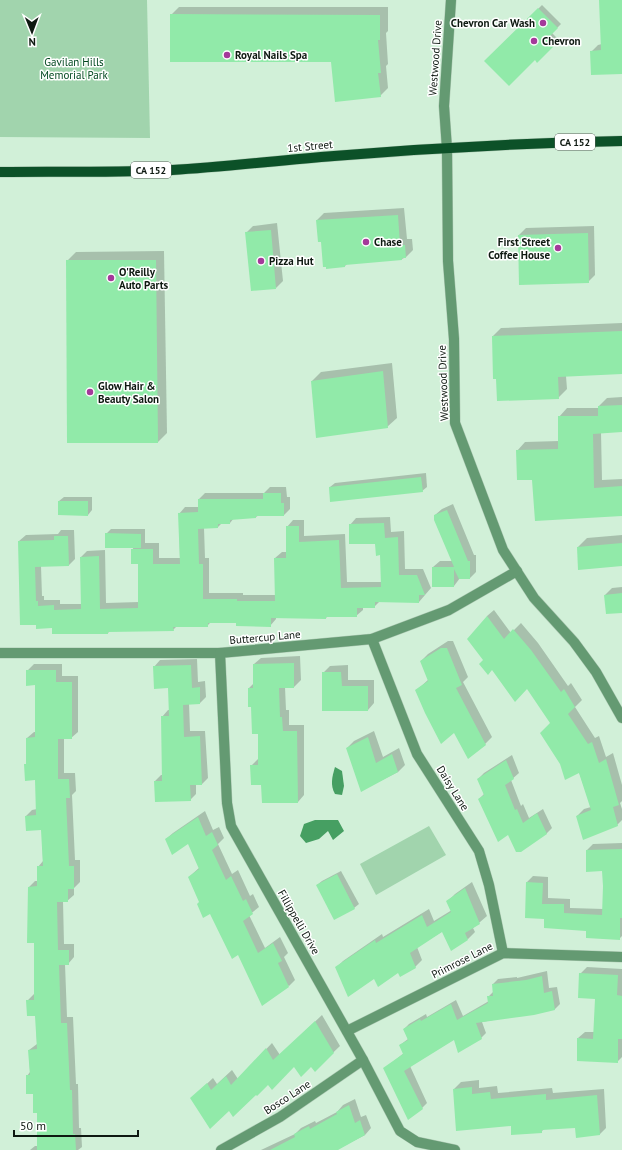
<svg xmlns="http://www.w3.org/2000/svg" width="622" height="1150" font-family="'PT Sans',sans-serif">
	<rect width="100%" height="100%" fill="#d1f0d8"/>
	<g fill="#a1d4ad">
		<path d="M0,0H147L150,138L0,137Z"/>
		<path d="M429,826L446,855L376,895L360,864Z"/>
	</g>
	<g fill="#469f62">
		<path d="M335,767L342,771L344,786L342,795L335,794C330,785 332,777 335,767Z"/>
		<path d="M315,820H338L344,831L333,840L328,831L319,839L306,843L300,836L304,824Z"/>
	</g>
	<g fill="#0003">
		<path d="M600,0H622V73L591,52L598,45L602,44Z"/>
		<path d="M542,5L561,24L552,33L559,40L538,61L535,58L486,61Z"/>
		<path d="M179,7H388V31L386,33L388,64L386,66L388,88L380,96L332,61L171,15Z"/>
		<path d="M404,208L407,239H412L413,250L406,257L402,259L347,264L345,266L321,241H319L317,220L324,213Z"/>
		<path d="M277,223L283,281L276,288L246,233L253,226Z"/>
		<path d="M594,226L595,275L588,282L519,235L526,228Z"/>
		<path d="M164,251L167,433L158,442L67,261L76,252Z"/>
		<path d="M622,323V373L566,376L567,389L558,398L493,336L501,328Z"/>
		<path d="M392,363L397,418L387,427L312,381L321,372Z"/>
		<path d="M622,397V431L601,432L602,480L622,479V515L533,479L517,451L525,442L559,441V417L567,408H599V406L607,398Z"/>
		<path d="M426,473L427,487L422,491L330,487L335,483Z"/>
		<path d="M270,487H286L287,497H290V509L284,515H259L256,517L234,518L230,523H222L218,527L204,528L205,558H209V593H243V595H276L275,558L282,552H287V527L293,520H304V536L345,534L347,582H382L381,554L376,543L350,525L356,518L390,517L391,532L404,531L405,569H423L431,588L419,602L380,601L374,607H363V610L356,616H328L326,618L276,617V619L270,626L237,622H211L207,626H177L173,630L110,631L108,633L53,627L37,628L19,541L26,535L58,534L61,530H74L75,559L69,565L41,566L42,596H44V600H60V604H82L81,557L87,551L105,550L106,603L139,602V563L132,550L134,547L106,534L111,529H145V543H159V558H180L179,514L185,507H199V499L205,493H264Z"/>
		<path d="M64,497H92V510L88,515L59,501Z"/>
		<path d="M453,504L474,555H476V572L470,578H460L454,586L433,567L440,561H452L435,515L442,509Z"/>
		<path d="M622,535V565L578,547L587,538Z"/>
		<path d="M622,587V612L605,595L612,588Z"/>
		<path d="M494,610L511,633L521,623L538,643L568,686L571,683L582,700L575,707L595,738L599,736L606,757L613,753L622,785V801L620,803L622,809V820L617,825L577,816L584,809L591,807L579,772L554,720L527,688L484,660L487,616Z"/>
		<path d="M448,641H453L468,677L463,682L492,737L485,744L455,732L417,690L429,679L421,661L428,654Z"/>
		<path d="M300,656L301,680L294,687H285L286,710H289V725H304V795L298,802L262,784L251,766L258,759V733L249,688L254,683V664L261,658Z"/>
		<path d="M197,659L198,682L205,681L206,697L200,703H189L190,731H205L208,778L202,784H196V794L190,800L155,781L161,775H163L162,717L168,710H170L169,687L154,667L160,660Z"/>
		<path d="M34,664H62V676H78V732L71,738H64V773H75L76,791L72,795L75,860H80V882L74,888V895L67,901H63L64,944H74V957L68,964H65L67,1017H73L76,1084H78L79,1128H81L82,1147L78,1150H30L35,1146H38V1112L34,1093L27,1076L30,1072L29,1050L37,1044L36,1015L27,1001L34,994H35V942L29,887L35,881H38V867L43,861L42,828L26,816L32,810L37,809L36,779L25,765L27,763V738L34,732H36V684L27,671Z"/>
		<path d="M348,665V680H374V703L368,710L323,673L330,666Z"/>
		<path d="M374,731L383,757L399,748L405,765L398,772L362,790L347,748L354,741Z"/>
		<path d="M512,755L519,773L511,780L521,806L523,804L529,818L543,809L552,828L546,834L508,833L479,799L484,794L478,779L484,773Z"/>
		<path d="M205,811L213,830L219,827L224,838L218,844L232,874L238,870L250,896L253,894L259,907L249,915L265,948L280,937L288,953L284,957L295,980L289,986L238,953L210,912L200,902L189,877L200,867L189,843L166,839L173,833Z"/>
		<path d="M622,843V936L619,939L545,918L527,882L533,876L548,877V898L570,899V908L604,909L603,870L587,850L593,844Z"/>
		<path d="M341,871L359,904L354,908L317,885L322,881Z"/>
		<path d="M472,882L487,916L473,928L475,932L468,939L443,931L417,947L422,960L415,967L375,977L336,968L343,961L382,934L383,937L429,909L434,921L452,910L448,901L455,894Z"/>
		<path d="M587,967L622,969V1057L617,1062L578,1038L585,1032H594L596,998L580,974Z"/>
		<path d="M547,971L549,988L557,987L560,1004L555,1009L482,1022L486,1033L481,1038L454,1039L410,1066L427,1103L422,1108L384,1069L404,1053L400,1045L408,1039L404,1029L409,1024L426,1014L427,1017L456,1000L463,1016L489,1001L488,997L494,991L493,984L498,979L517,977V978Z"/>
		<path d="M322,1015L340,1046L315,1070L312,1065H295L256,1093L229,1109L192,1098L213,1078L217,1084L232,1070L238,1079L272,1043L280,1055Z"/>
		<path d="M479,1080V1088L497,1086L498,1093L552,1088L553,1093L604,1089L606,1128L599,1135L576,1127L544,1129L541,1132L512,1125L454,1089L461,1082Z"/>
		<path d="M355,1099L361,1117L366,1115L371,1128L365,1135L336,1150H261L295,1134L301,1128L315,1121L316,1123L337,1112L343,1105Z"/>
	</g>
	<g fill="#91eaa9">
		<path d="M599,0H622V74L591,75L590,51L601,50Z"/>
		<path d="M538,8L558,28L549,37L556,44L537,63L535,60L509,86L484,61Z"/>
		<path d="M170,14L380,15V40H378L381,73H378L381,97L335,102L331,62H170Z"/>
		<path d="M398,215L400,245H405L406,258H402V260L345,265V267L326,269V267H323L321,242H318L316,220Z"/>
		<path d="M271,230L276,289L251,291L245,232Z"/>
		<path d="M588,233L589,283L519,285L518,235Z"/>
		<path d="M66,260H156L158,443H67Z"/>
		<path d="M622,331V374L558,377L559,399L497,401L496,379H493L492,336Z"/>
		<path d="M383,371L388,428L316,438L311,381Z"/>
		<path d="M622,405V432L593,434L594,488L622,486V516L535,521L532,480H517L516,450L558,449V416H598V406Z"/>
		<path d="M421,477L423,492L330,502L329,487Z"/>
		<path d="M263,493H281V503H284V516H256V518L230,520V524H218V528L198,529L199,564H203V599H237V601H275L274,558H286V526H299V542L339,540L341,588L381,587L380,555L376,556L375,544H349V524L384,523L385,538L398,537L399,575H417L425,595H419V603L375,602V608H357V617H326V619L271,618V627L236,626V623H208V627H173L174,631L108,632V634H52V628L36,629V625H20L18,541L54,540V536H68L69,566L35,567L36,601H38V606L54,605V610L81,609L80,557L99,556L100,609L138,608V564H131V549H153V564H180L178,513L198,512V499H263Z"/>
		<path d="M58,501H88V516L58,515Z"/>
		<path d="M447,510L468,561H470V579H459L454,569V587H432V567H454L434,520V515Z"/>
		<path d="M105,533L141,534V548H105Z"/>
		<path d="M622,543V566L578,570L577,547Z"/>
		<path d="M622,593V613L606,614L604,595Z"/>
		<path d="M487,616L504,639L513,629L531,650L561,692L564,689L575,707L568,714L588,744L592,742L599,763L606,759L619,805L613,807L618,826L583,840L576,816L591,810L579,773L565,780L560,764L540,733L550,723L527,689L515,702L492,670L488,675L479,664L483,660L467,639Z"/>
		<path d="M441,648H447L462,685L456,688L486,745L468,759L454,733L441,744L425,713L415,690L428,681L420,661Z"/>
		<path d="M294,663V688H279L280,717H282L283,731H297L298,803H262L261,785H251L250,765H258V734H252L251,707H248V688H253V664Z"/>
		<path d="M191,665L192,688L200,687V704L183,705L184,737L200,736L202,785H190L191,801L155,802L154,781H162L161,716H169L168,688L154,689L153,666Z"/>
		<path d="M26,670H56V682H72V739H58V779H69L70,798H66L69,866H74V889H68V902H57L58,950H69V965H59L61,1023H67L70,1090H72L73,1134H75L76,1150H37V1113H33V1094H26V1075H30L28,1050L37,1049L35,1016H27L26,1000H34V943H27L28,887L37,886V866H43L41,830L26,831L25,816L36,815L35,780L25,781L24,764H26V738L35,737V685L26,686Z"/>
		<path d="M322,672H341L342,686H368V711H322Z"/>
		<path d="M368,737L376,763L392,754L398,772L361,792L346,748Z"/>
		<path d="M506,760L514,779L505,785L515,810L517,809L523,823L537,813L547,834L521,852H516L508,835L498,842L478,799L484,795L477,779Z"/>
		<path d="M198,817L206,836L212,832L218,845L212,850L226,880L231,876L243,901L246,899L253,914L243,921L258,953L273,943L282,961L278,963L289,987L262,1006L238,955L232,959L210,914L203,918L197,904L199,902L188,877L199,869L188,844L172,855L165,839Z"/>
		<path d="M622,849V918H620V940L586,938V931L544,928V919L525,918L526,882L543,883L542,904H564V913L602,915L603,886L602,871L586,872V850Z"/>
		<path d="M337,874L355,909L334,920L316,885Z"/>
		<path d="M465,888L480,924L465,933L468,940L451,951L442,932L410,953L416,968L400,977L398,973L378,987L374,979L348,997L335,967L375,940L376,943L422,915L427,927L451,912L446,901Z"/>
		<path d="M579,973L618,975L617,995L622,996V1039H618V1063L577,1061V1038L593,1039L595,999L578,998Z"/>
		<path d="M542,976L544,993L552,991L555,1010L534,1015L476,1023L482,1039L458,1053L454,1040L404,1071L423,1109L408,1120L383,1068L403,1054L399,1045L408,1040L403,1029L420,1019L421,1021L451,1004L457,1020L488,1003L487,996H493L492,984L526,980Z"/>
		<path d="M315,1021L334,1053L315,1072L311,1067L301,1077L294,1067L272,1090L268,1085L257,1096L256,1095L233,1117L229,1111L210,1129L190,1098L207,1083L211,1090L226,1076L231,1085L266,1048L273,1060Z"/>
		<path d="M472,1087V1094L490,1092L491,1099L546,1094V1100L597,1095L600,1135L576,1138L575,1128L542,1130V1133L511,1135V1126L456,1131L453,1089Z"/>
		<path d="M349,1105L355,1123L360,1120L365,1135L338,1150H270L295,1137L294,1134L309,1126L310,1129L337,1114L336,1112Z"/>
	</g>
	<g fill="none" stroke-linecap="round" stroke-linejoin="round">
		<g stroke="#aec9b4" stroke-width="11">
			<g id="street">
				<path d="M451,0L444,106L447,149L448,261L454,339L455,423L503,550L534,598L574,642L596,672L622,718"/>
				<path d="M372,639L417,754L479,851L489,885L503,953"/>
				<path d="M0,653H220L372,639L449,610L517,571"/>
				<path d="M220,653L227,803L231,826L363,1060L400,1131L417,1142L455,1150"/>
				<path d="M347,1031L503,953L622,957"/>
				<path d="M221,1150L280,1117L363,1060"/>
			</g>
		</g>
		<g stroke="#aec9b4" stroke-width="11">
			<path id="primary" d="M0,172C57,171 115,173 172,170C226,167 280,160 334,156C430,148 526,143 622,141"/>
		</g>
		<use href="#street" stroke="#649a72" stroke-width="10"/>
		<use href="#primary" stroke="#0c5128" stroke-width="10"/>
	</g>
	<g fill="#a4399a" stroke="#fff" stroke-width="1.5">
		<circle cx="543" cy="23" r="4"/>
		<circle cx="534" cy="41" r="4"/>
		<circle cx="227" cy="55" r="4"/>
		<circle cx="366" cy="242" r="4"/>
		<circle cx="558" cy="248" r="4"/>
		<circle cx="261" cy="261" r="4"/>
		<circle cx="111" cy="278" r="4"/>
		<circle cx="90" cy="392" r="4"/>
	</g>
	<g text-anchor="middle" stroke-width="3" stroke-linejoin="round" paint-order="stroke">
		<g fill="#fff" stroke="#565e58" stroke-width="1">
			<rect x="555" y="134" width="40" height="16" rx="3"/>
			<rect x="131" y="162" width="40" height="16" rx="3"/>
		</g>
		<g font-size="10" font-weight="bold" fill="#0e1911">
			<text x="575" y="146">CA 152</text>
			<text x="151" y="174">CA 152</text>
		</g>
		<g font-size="11" font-weight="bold" fill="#0e1911" stroke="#fff" text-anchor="start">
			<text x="535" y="27" text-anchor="end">Chevron Car Wash</text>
			<text x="542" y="45">Chevron</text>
			<text x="235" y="59">Royal Nails Spa</text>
			<text x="374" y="246">Chase</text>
			<text x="550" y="246" text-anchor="end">First Street<tspan x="550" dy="13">Coffee House</tspan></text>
			<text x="269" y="265">Pizza Hut</text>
			<text x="119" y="276">O'Reilly<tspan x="119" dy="13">Auto Parts</tspan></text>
			<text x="98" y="390">Glow Hair &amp;<tspan x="98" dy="13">Beauty Salon</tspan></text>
		</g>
		<g font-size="11" fill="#0e1911" stroke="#fff">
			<text transform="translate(435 58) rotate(-86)" y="4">Westwood Drive</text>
			<text transform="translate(310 146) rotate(-5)" y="4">1st Street</text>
			<text transform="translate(443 383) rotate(-92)" y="4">Westwood Drive</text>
			<text transform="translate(265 637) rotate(-5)" y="4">Buttercup Lane</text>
			<text transform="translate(453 788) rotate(58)" y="4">Daisy Lane</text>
			<text transform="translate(299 922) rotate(60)" y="4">Fillippelli Drive</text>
			<text transform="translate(462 960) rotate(-27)" y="4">Primrose Lane</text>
			<text transform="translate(287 1097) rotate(-33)" y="4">Bosco Lane</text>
		</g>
		<g font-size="11" fill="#00471f" stroke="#fff">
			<text x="74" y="66">Gavilan Hills<tspan x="74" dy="13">Memorial Park</tspan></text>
		</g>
	</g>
	<g transform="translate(32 32) rotate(179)" stroke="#ffffff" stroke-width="3" paint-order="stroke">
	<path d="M0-3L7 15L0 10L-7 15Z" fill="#0e1911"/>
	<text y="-6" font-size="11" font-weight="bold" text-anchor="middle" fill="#0e1911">N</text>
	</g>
	<path d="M14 1130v6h124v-6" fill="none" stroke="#0e1911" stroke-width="2"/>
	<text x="20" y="1130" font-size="12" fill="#0e1911" stroke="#ffffff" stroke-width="3" paint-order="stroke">50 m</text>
</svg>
